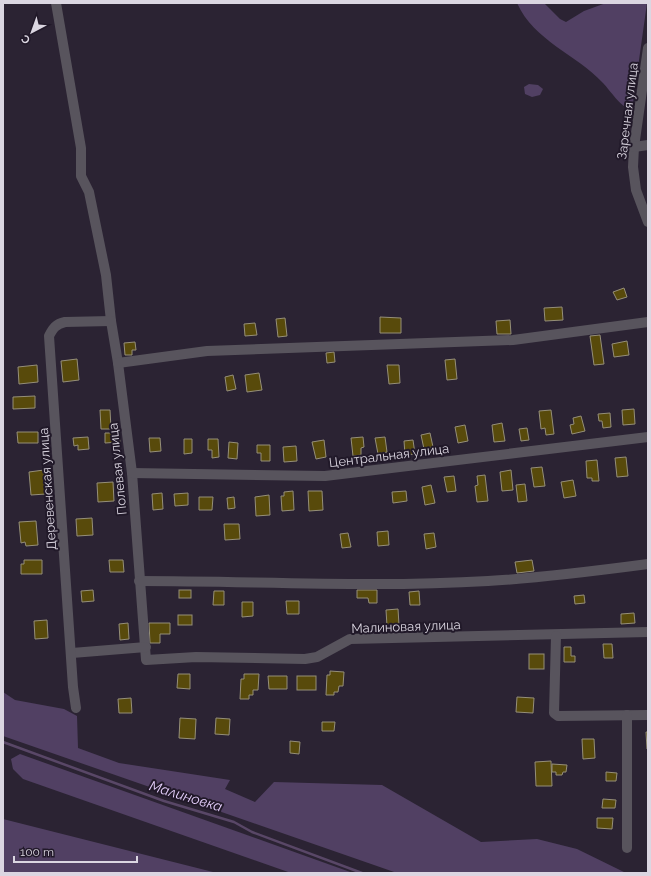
<svg xmlns="http://www.w3.org/2000/svg" width="651" height="876" font-family="Raleway,sans-serif">
	<rect width="100%" height="100%" fill="#2b2333"/>
	<g fill="#514063">
		<path d="M517,3H544L560,19L566,22L584,11L606,3H647L632,110C621,108 610,90 603,83C576,54 534,41 517,3Z"/>
		<path d="M529,84L538,85L543,89L540,95L532,97L525,94L524,87Z"/>
		<path d="M3,692L15,700L64,709L77,716L78,748L119,763L230,780L225,789L255,802L274,782L382,785L481,842L537,839L577,849L626,873H397L3,736Z"/>
		<path d="M20,754L353,873H291L23,779L13,769L11,759Z"/>
		<path d="M3,819L217,873H3Z"/>
	</g>
	<g fill="none" stroke-linecap="round" stroke-linejoin="round">
		<path stroke="#594767" stroke-width="2.5" d="M3,742L164,801L234,822L252,832L362,873"/>
	</g>
	<g fill="#584a0b" stroke="#958f79">
		<path d="M624,288L627,297L617,300L613,292Z"/>
		<path d="M562,307L563,320L545,321L544,308Z"/>
		<path d="M380,317L401,318V333H380Z"/>
		<path d="M285,318L287,336L278,337L276,319Z"/>
		<path d="M510,320L511,334H497L496,321Z"/>
		<path d="M255,323L257,335L245,336L244,324Z"/>
		<path d="M600,335L604,364L594,365L590,336Z"/>
		<path d="M627,341L629,355L614,357L612,344Z"/>
		<path d="M135,342L136,350H132V355H125L124,343Z"/>
		<path d="M334,352L335,362L327,363L326,353Z"/>
		<path d="M77,359L79,380L63,382L61,361Z"/>
		<path d="M455,359L457,379L447,380L445,360Z"/>
		<path d="M37,365L38,382L19,384L18,367Z"/>
		<path d="M387,365H399L400,383L389,384Z"/>
		<path d="M259,373L262,390L247,392L245,375Z"/>
		<path d="M233,375L236,389L227,391L225,377Z"/>
		<path d="M35,396V408L13,409V397Z"/>
		<path d="M634,409L635,424L623,425L622,410Z"/>
		<path d="M100,410H110L111,429H101Z"/>
		<path d="M551,410L554,434L546,435L545,428L541,429L539,411Z"/>
		<path d="M610,413L611,427L603,428L602,421H599L598,414Z"/>
		<path d="M581,416L585,431L572,434L570,425L574,424L573,418Z"/>
		<path d="M502,423L505,441L494,442L492,425Z"/>
		<path d="M465,425L468,441L458,443L455,427Z"/>
		<path d="M527,428L529,440L521,441L519,429Z"/>
		<path d="M17,432H38V443H18Z"/>
		<path d="M105,433H119L120,442L105,443Z"/>
		<path d="M430,433L433,447L424,449L421,435Z"/>
		<path d="M88,437L89,449L78,450V445L74,446L73,438Z"/>
		<path d="M363,437L364,447L361,448V455L353,456L351,438Z"/>
		<path d="M385,437L387,452L378,454L375,438Z"/>
		<path d="M149,438H160L161,451L150,452Z"/>
		<path d="M184,439H192V453L184,454Z"/>
		<path d="M208,439H218L219,457L212,458V450H208Z"/>
		<path d="M324,440L326,457L316,459L312,442Z"/>
		<path d="M413,440L415,454L405,455L404,441Z"/>
		<path d="M229,442L238,443L237,459L228,458Z"/>
		<path d="M257,445H270V461H261V453H257Z"/>
		<path d="M296,446L297,461L284,462L283,447Z"/>
		<path d="M626,457L628,476L617,477L615,458Z"/>
		<path d="M597,460L599,481H592V478H587L586,461Z"/>
		<path d="M542,467L545,486L534,487L531,468Z"/>
		<path d="M44,470L46,494L31,495L29,472Z"/>
		<path d="M511,470L513,490L502,491L500,472Z"/>
		<path d="M485,475L488,501L477,502L475,486L478,485L477,476Z"/>
		<path d="M454,476L456,491L447,492L444,477Z"/>
		<path d="M573,480L576,496L564,498L561,482Z"/>
		<path d="M113,482L114,501L98,502L97,483Z"/>
		<path d="M525,484L527,501L518,502L516,485Z"/>
		<path d="M431,485L435,503L425,505L422,487Z"/>
		<path d="M293,491L294,510L282,511L281,496H284V492Z"/>
		<path d="M308,491H322L323,510L309,511Z"/>
		<path d="M406,491L407,501L393,503L392,492Z"/>
		<path d="M162,493L163,509L153,510L152,494Z"/>
		<path d="M188,493V505L175,506L174,494Z"/>
		<path d="M269,495L270,515L256,516L255,497Z"/>
		<path d="M199,497H213L212,510H199Z"/>
		<path d="M234,497L235,508L228,509L227,498Z"/>
		<path d="M92,518L93,535L77,536L76,519Z"/>
		<path d="M36,521L38,545L26,546L25,542L21,543L19,522Z"/>
		<path d="M224,524H239L240,539L225,540Z"/>
		<path d="M388,531L389,545L378,546L377,532Z"/>
		<path d="M348,533L351,547L342,548L340,534Z"/>
		<path d="M434,533L436,547L426,549L424,534Z"/>
		<path d="M24,560H42V574H21V564H24Z"/>
		<path d="M109,560H123L124,572H110Z"/>
		<path d="M532,560L534,571L517,573L515,562Z"/>
		<path d="M93,590L94,601L82,602L81,591Z"/>
		<rect x="179" y="590" width="12" height="8"/>
		<path d="M357,590H377V603H369L368,598H357Z"/>
		<path d="M214,591H224V605H213Z"/>
		<path d="M419,591L420,605H410L409,592Z"/>
		<path d="M584,595L585,603L575,604L574,596Z"/>
		<path d="M286,601H299V614H287Z"/>
		<path d="M242,602H253V616L242,617Z"/>
		<path d="M398,609L399,625L387,626L386,610Z"/>
		<path d="M634,613L635,623L621,624V614Z"/>
		<rect x="178" y="615" width="14" height="10"/>
		<path d="M47,620L48,638L35,639L34,621Z"/>
		<path d="M128,623L129,639L120,640L119,624Z"/>
		<path d="M149,623H170V634H160V643H150Z"/>
		<path d="M603,644H612L613,658H604Z"/>
		<path d="M564,647H571V656H575V662H564Z"/>
		<rect x="529" y="654" width="15" height="15"/>
		<path d="M330,671L344,672L343,686H339L338,692H334V695H326L327,675H330Z"/>
		<path d="M178,674H190V689L177,688Z"/>
		<path d="M244,674H259L258,690H253V695H249V699H240L241,679H244Z"/>
		<path d="M268,676H287V689H269Z"/>
		<rect x="297" y="676" width="19" height="14"/>
		<path d="M517,697L534,698L533,713L516,712Z"/>
		<path d="M131,698L132,713H119L118,699Z"/>
		<path d="M180,718L196,719L195,739L179,738Z"/>
		<path d="M216,718L230,719L229,735L215,734Z"/>
		<path d="M322,722H335L334,731H322Z"/>
		<path d="M646,732H648V749H647Z"/>
		<path d="M582,739H594L595,758L583,759Z"/>
		<path d="M290,741L300,742L299,754L290,753Z"/>
		<path d="M551,761L552,786H536L535,762Z"/>
		<path d="M552,764L567,765L566,772H563L562,775H556V772H552Z"/>
		<path d="M606,772L617,773L616,781H606Z"/>
		<path d="M603,799L616,800L615,808H602Z"/>
		<path d="M597,818H613L612,829L597,828Z"/>
	</g>
	<g fill="none" stroke-linecap="round" stroke-linejoin="round">
		<g stroke="#58545d" stroke-width="10">
			<path d="M56,3L81,148V176L89,192L106,275L111,321L118,363L132,473L146,660L196,657L305,659L317,657L350,639L648,632"/>
			<path d="M648,48L634,147L633,167L636,190L648,222"/>
			<path d="M634,147L648,145"/>
			<path d="M118,363L207,351L513,340L648,322"/>
			<path d="M132,473L325,476L648,437"/>
			<path d="M139,581C255,581 372,588 488,581C542,578 595,571 648,564"/>
			<path d="M556,636L554,713L558,716L648,715"/>
			<path d="M72,653L146,647"/>
			<path d="M76,708L73,687L49,336C53,328 56,324 65,322L111,321"/>
			<path d="M627,715V848"/>
		</g>
	</g>
	<g text-anchor="middle" stroke-width="4" stroke-linejoin="round" paint-order="stroke">
		<g font-size="13" fill="#dbd6e1" stroke="#211929">
			<text transform="translate(627 111) rotate(-83)" y="5">Заречная улица</text>
			<text transform="translate(389 455) rotate(-7)" y="5">Центральная улица</text>
			<text transform="translate(117 469) rotate(-96)" y="5">Полевая улица</text>
			<text transform="translate(47 489) rotate(-94)" y="5">Деревенская улица</text>
			<text transform="translate(406 626) rotate(-2)" y="5">Малиновая улица</text>
		</g>
		<g font-size="14" font-style="italic" fill="#e7d1fe" stroke="#211929">
			<text transform="translate(186 796) rotate(17)" y="5">Малиновка</text>
		</g>
	</g>
	<rect width="651" height="876" fill="none" stroke="#dbd6e1" stroke-width="8"/>
	<g transform="translate(32 32) rotate(221)" stroke="#211929" stroke-width="3" paint-order="stroke">
	<path d="M0-3L7 15L0 10L-7 15Z" fill="#dbd6e1"/>
	<text y="-6" font-size="11" font-weight="bold" text-anchor="middle" fill="#dbd6e1">С</text>
	</g>
	<path d="M14 856v6h123v-6" fill="none" stroke="#dbd6e1" stroke-width="2"/>
	<text x="20" y="856" font-size="12" fill="#dbd6e1" stroke="#211929" stroke-width="3" paint-order="stroke">100 m</text>
</svg>
